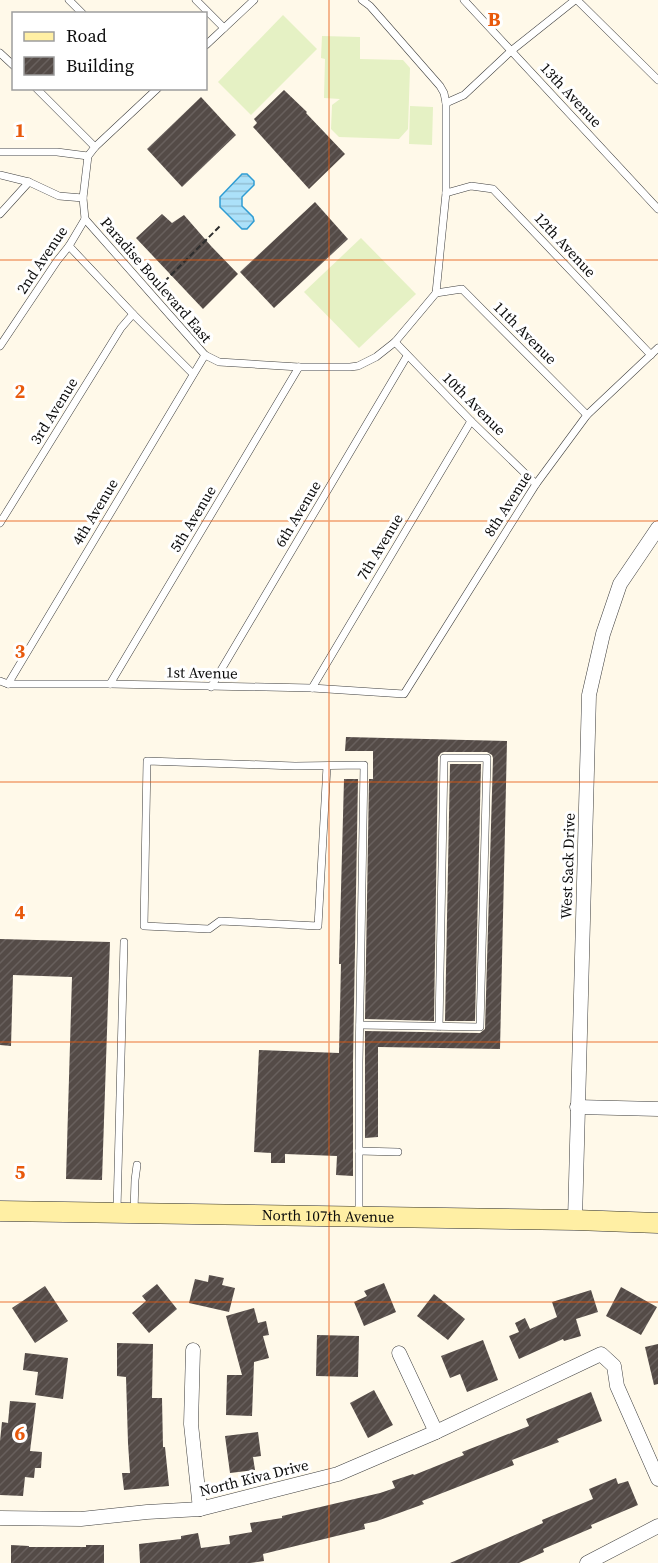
<svg xmlns="http://www.w3.org/2000/svg" width="658" height="1563" font-family="'Source Serif 4',serif">
	<defs>
		<pattern id="water-rules" width="6" height="5" patternUnits="userSpaceOnUse" patternTransform="scale(1.5)"><rect width="6" height="5" fill="#ace1f9"/><path d="M0 2.5h6" fill="none" stroke="#93c0d4"/></pattern>
		<pattern id="building-hatch" width="6" height="6" patternUnits="userSpaceOnUse" patternTransform="scale(1.5)"><rect width="6" height="6" fill="#544b47"/><path d="M-1 1l2-2M0 6l6-6M5 7l2-2" fill="none" stroke="#68605d"/></pattern>
	</defs>
	<rect width="100%" height="100%" fill="#fff9e9"/>
	<g fill="#e5f1c4">
		<path d="M283,15L317,49L251,115L218,82Z"/>
		<path d="M322,36L360,37V59L403,60L410,68L408,129L399,139L339,137L331,129L332,105L340,99L324,98L325,59L321,58Z"/>
		<path d="M410,106L433,107L432,145L409,144Z"/>
		<path d="M361,238L416,294L359,348L304,292Z"/>
	</g>
	<path fill="url(#water-rules)" stroke="#309dd3" stroke-width="1.5" d="M242,174H247L254,181V185L242,197V206L253,217L254,221L247,229H242L220,207V197Z"/>
	<g fill="url(#building-hatch)">
		<path d="M284,90L307,112L306,113L345,154L309,189L253,127L257,123L254,119Z"/>
		<path d="M201,97L236,135L182,187L147,149Z"/>
		<path d="M315,202L348,239L274,308L240,272Z"/>
		<path d="M162,214L172,223L184,215L211,246L238,274L203,309L136,238Z"/>
		<path d="M346,737L507,741L500,1049L378,1047V1137L365,1138V1031L480,1033L485,1029L493,758L492,755L487,752H444L441,753L438,757L434,1021L365,1019L369,779H373V751H345Z"/>
		<path d="M450,764H481L475,1021H445Z"/>
		<path d="M344,779H358L353,1062V1176L336,1175L337,1156L285,1154V1163H271V1153L254,1152L259,1050L339,1053L341,964H339Z"/>
		<path d="M0,939L110,942L102,1180L66,1179L72,977L13,975L11,1046L0,1045Z"/>
		<path d="M209,1275L224,1278L222,1285L235,1288L229,1312L189,1303L195,1279L208,1282Z"/>
		<path d="M384,1283L396,1312L364,1326L354,1302L367,1296L364,1291Z"/>
		<path d="M157,1284L177,1309L149,1333L132,1313L146,1301L142,1296Z"/>
		<path d="M45,1286L68,1321L35,1343L12,1308Z"/>
		<path d="M621,1287L657,1307L641,1335L606,1316Z"/>
		<path d="M591,1290L598,1312L576,1319L581,1336L564,1341L563,1339L519,1359L509,1336L519,1332L515,1323L525,1318L530,1329L557,1317L552,1302Z"/>
		<path d="M434,1294L465,1319L448,1340L417,1316Z"/>
		<path d="M254,1308L258,1323L266,1321L269,1335L263,1336L269,1358L254,1362L252,1416L226,1415L227,1375H242L226,1316Z"/>
		<path d="M317,1335L359,1336L358,1377L316,1376Z"/>
		<path d="M483,1340L498,1380L467,1392L460,1374L450,1378L441,1356Z"/>
		<path d="M117,1343L153,1344L152,1398H162L163,1447H165L169,1486L124,1490L122,1473H130L128,1443L126,1377L117,1376Z"/>
		<path d="M658,1344V1384L654,1385L645,1347Z"/>
		<path d="M25,1353L68,1358L63,1399L35,1395L38,1372L23,1370Z"/>
		<path d="M374,1390L393,1425L368,1438L350,1403Z"/>
		<path d="M591,1392L602,1421L557,1439L559,1442L512,1460L514,1465L422,1501L424,1504L377,1521L364,1524L365,1529L263,1554L264,1561L250,1563H140L139,1544L181,1539V1536L198,1533L201,1548L230,1544L229,1536L252,1532L250,1523L282,1518V1516L380,1493L395,1488L392,1481L413,1474L414,1475L464,1455L462,1452L529,1426L526,1419Z"/>
		<path d="M10,1401L36,1403L30,1451L42,1452L41,1468H35L34,1478L25,1477L23,1496L0,1495V1441L2,1422L8,1423Z"/>
		<path d="M258,1432L261,1456L253,1457L255,1470L230,1473L225,1436Z"/>
		<path d="M616,1478L618,1484L628,1481L638,1505L591,1525L592,1528L543,1549L544,1552L519,1563H450L543,1523L542,1520L593,1499L589,1489Z"/>
		<path d="M11,1545L29,1546V1547H86V1545H104V1563H11Z"/>
	</g>
	<g fill="none" stroke-linecap="round" stroke-linejoin="round">
		<g stroke="#3e3e3e" stroke-width="8">
			<g id="lane">
				<path d="M69,0L83,14"/>
				<path d="M196,0L224,28"/>
				<path d="M464,0L658,209"/>
				<path d="M577,0L658,80"/>
				<path d="M206,45L254,0"/>
				<path d="M0,53L14,66"/>
				<path d="M36,88L95,147"/>
				<path d="M158,88L95,147L88,156L83,198L85,219L205,355L219,362L299,367H350L358,366L376,357L395,342L436,293L446,193V103L444,93L440,86L370,6L362,0"/>
				<path d="M446,103L464,95L511,51L575,0"/>
				<path d="M0,152H57L88,156"/>
				<path d="M0,175L29,182L59,196L83,198"/>
				<path d="M446,193L471,186L493,189L651,355"/>
				<path d="M0,214L29,182"/>
				<path d="M69,246L133,314L193,374"/>
				<path d="M436,293L462,289L587,415"/>
				<path d="M395,342L471,421L536,484"/>
				<path d="M0,346L57,261L69,246L85,219"/>
				<path d="M0,523L121,328L133,314"/>
				<path d="M0,681L8,684H110L312,688L404,694L536,484L587,415L658,348"/>
				<path d="M8,684L205,355"/>
				<path d="M110,684L299,367"/>
				<path d="M211,687L407,356"/>
				<path d="M312,688L471,421"/>
				<path d="M327,766L318,926L220,921L209,929L144,926L147,761L295,766L364,765L359,1062V1214"/>
				<path d="M360,1025L480,1027L487,758H444L439,1027"/>
				<path d="M359,1151L398,1152"/>
				<path d="M117,1210L124,942"/>
				<path d="M134,1211L135,1180L137,1165"/>
			</g>
		</g>
		<g stroke="#3e3e3e" stroke-width="15">
			<g id="street">
				<path d="M577,1107L658,1109"/>
				<path d="M575,1220L589,695L603,634L620,584L658,528"/>
				<path d="M193,1350L191,1424L200,1509"/>
				<path d="M399,1353L436,1432"/>
				<path d="M0,1518L81,1519L147,1512L200,1509L338,1474L436,1432L601,1354L614,1366L617,1386L658,1479"/>
				<path d="M587,1563L658,1526"/>
			</g>
		</g>
		<g stroke="#2d2d2d" stroke-width="21">
			<g id="secondary">
				<path id="s1" d="M0,1211L575,1220L658,1223"/>
			</g>
		</g>
		<path stroke="#2d2d2d" stroke-width="2" stroke-dasharray="6 3" stroke-linecap="butt" d="M158,288L220,226"/>
		<use href="#lane" stroke="#fff" stroke-width="7"/>
		<use href="#street" stroke="#fff" stroke-width="14"/>
		<use href="#secondary" stroke="#ffefa4" stroke-width="20"/>
	</g>
	<path fill="none" stroke="#e8590c" stroke-width="1.5" stroke-opacity="0.55" d="M329,0V1563M0,260H658M0,521H658M0,782H658M0,1042H658M0,1302H658"/>
	<g text-anchor="middle" stroke-width="6" stroke-linejoin="round" paint-order="stroke">
		<g font-size="15" fill="#0b0b0b" stroke="#fff">
			<text transform="translate(571 95) rotate(47)" y="5">13th Avenue</text>
			<text transform="translate(565 245) rotate(47)" y="5">12th Avenue</text>
			<text transform="translate(42 260) rotate(-56)" y="5">2nd Avenue</text>
			<text transform="translate(156 280) rotate(49)" y="5">Paradise Boulevard East</text>
			<text transform="translate(525 333) rotate(45)" y="5">11th Avenue</text>
			<text transform="translate(474 404) rotate(45)" y="5">10th Avenue</text>
			<text transform="translate(54 411) rotate(-58)" y="5">3rd Avenue</text>
			<text transform="translate(508 504) rotate(-57)" y="5">8th Avenue</text>
			<text transform="translate(95 512) rotate(-59)" y="5">4th Avenue</text>
			<text transform="translate(298 514) rotate(-59)" y="5">6th Avenue</text>
			<text transform="translate(193 519) rotate(-59)" y="5">5th Avenue</text>
			<text transform="translate(380 547) rotate(-59)" y="5">7th Avenue</text>
			<text transform="translate(202 673) rotate(1)" y="5">1st Avenue</text>
			<text transform="translate(568 866) rotate(-88)" y="5">West Sack Drive</text>
			<text dy="5" stroke="none"><textPath href="#s1" startOffset="328">North 107th Avenue</textPath></text>
			<text transform="translate(254 1478) rotate(-14)" y="5">North Kiva Drive</text>
		</g>
	</g>
	<g font-size="20" text-anchor="middle" font-weight="bold" fill="#e8590c" stroke="#fff" stroke-width="6" stroke-linejoin="round" paint-order="stroke">
		<text x="494" y="26">B</text>
		<text x="20" y="137">1</text>
		<text x="20" y="398">2</text>
		<text x="20" y="658">3</text>
		<text x="20" y="919">4</text>
		<text x="20" y="1179">5</text>
		<text x="20" y="1440">6</text>
	</g>
	<rect x="12" y="12" width="195" height="78" fill="#ffffff" stroke="#9d9d9d" stroke-width="1.5"/>
	<rect x="24" y="32" width="30" height="9" fill="#ffefa4" stroke="#9d9d9d" stroke-width="1.5"/>
	<text x="66" y="42" font-size="18" fill="#0b0b0b">Road</text>
	<rect x="24" y="57" width="30" height="18" fill="url(#building-hatch)" stroke="#9d9d9d" stroke-width="1.5"/>
	<text x="66" y="72" font-size="18" fill="#0b0b0b">Building</text>
</svg>
